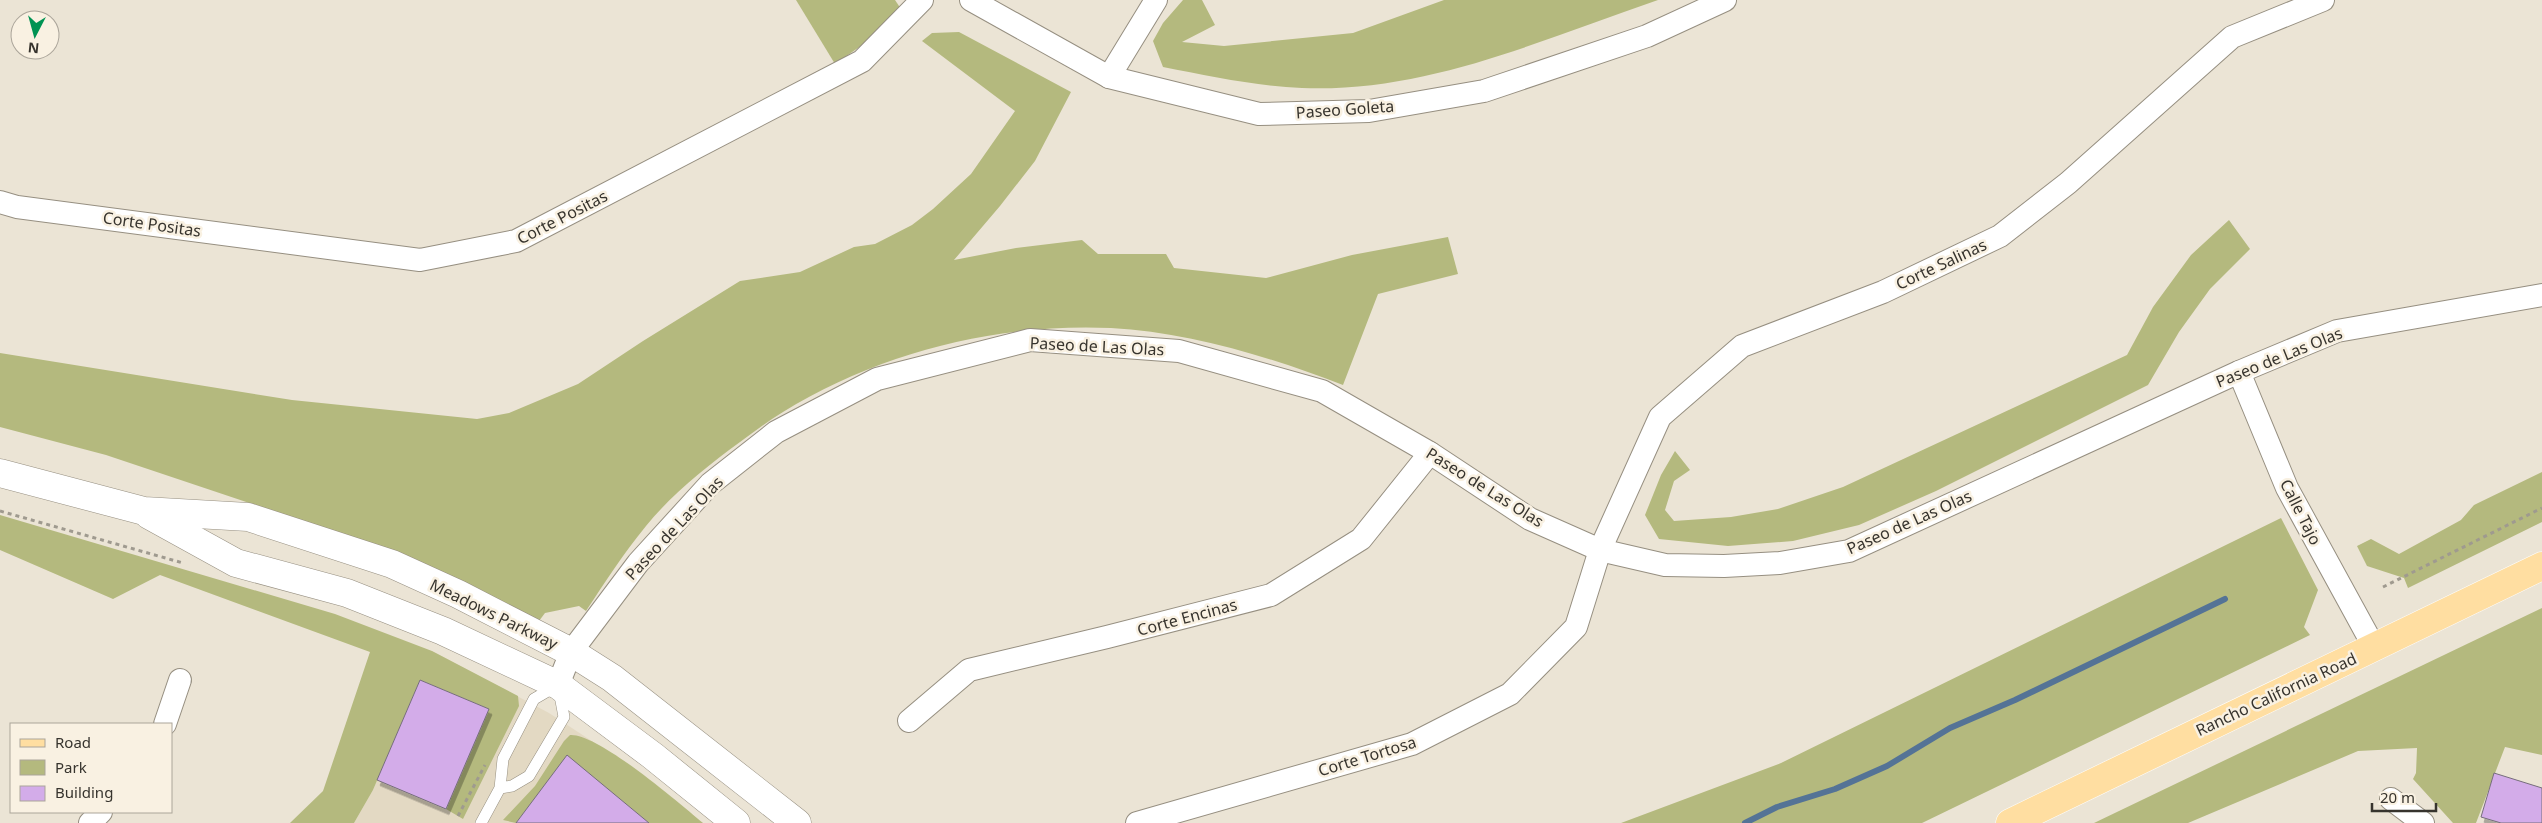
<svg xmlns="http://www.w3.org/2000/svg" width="2542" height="823" font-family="'Noto Sans',sans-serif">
	<defs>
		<filter id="shadow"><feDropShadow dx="3" dy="5.5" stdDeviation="0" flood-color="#0004"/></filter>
	</defs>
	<rect width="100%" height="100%" fill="#ebe4d5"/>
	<path fill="#e3d9c3" d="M432,651L549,713L636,770L703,823H354L373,790Z"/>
	<g fill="#b4b97e">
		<path d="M796,0H895L901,9L865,43L835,64Z"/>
		<path d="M1183,0H1202L1215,25L1182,42L1224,46L1353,33L1444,0H1658C1543,39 1427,93 1302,88C1255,86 1209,76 1163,67L1153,41L1163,23Z"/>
		<path d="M959,32L1071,92L1035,161L1000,206L954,260L1016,248L1082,240L1098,254H1166L1174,268L1266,278L1352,255L1448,237L1458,274L1378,294L1343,385C1271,357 1188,332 1111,328C998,323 880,352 783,412C768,421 754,432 740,442C706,467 673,493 646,526C624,553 605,582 586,611L579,606L545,613L539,621L396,552L106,455L0,427V353L292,400L477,419L509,413L578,384L643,341L740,281L800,272L854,247L875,244L912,225L933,209L971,174L1015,111L922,41L932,33Z"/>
		<path d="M2229,220L2250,249L2210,289L2179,332L2148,385L1936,491L1859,525L1793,541L1728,546L1659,539L1645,515L1661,475L1675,451L1690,470L1674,481L1665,510L1674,521L1731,517L1778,509L1843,487L2127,355L2153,307L2191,255Z"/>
		<path d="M2542,472V522L2408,588L2404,578L2367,566L2357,546L2371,539L2399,554L2461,520L2474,505Z"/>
		<path d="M0,515L335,614L432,651L518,696L519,706L463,819L446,809L489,709L420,680L373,790L354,823H290L323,791L370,652L160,575L113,599L0,550Z"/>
		<path d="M2281,518L2318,590L2304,627L2310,635L1922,823H1621L1781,763Z"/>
		<path d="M2542,608V755L2505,747L2476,823H2453L2413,779L2416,773L2417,748L2358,751L2188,823H2094Z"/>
		<path d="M570,735C598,733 679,803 703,823H649L567,756L516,823L503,820L535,786L564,741Z"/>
	</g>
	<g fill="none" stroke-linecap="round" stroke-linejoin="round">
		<path stroke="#547396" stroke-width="6" d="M1745,823L1777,807L1835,789L1887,766L1950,728L2015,700L2225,599"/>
	</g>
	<g fill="#d3ace9" stroke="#766e7b" filter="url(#shadow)">
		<path d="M420,680L489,709L446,809L377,780Z"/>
		<path d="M567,755L649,823H516Z"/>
		<path d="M2494,773L2542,788V823H2501L2481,817Z"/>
	</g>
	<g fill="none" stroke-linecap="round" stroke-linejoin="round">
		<g stroke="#968f81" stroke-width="12">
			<path id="lane" d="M481,823L500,788L503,759L534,699L558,685L564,717L529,776L512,786L500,788"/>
		</g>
		<g stroke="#968f81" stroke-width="24">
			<g id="street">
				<path d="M971,0L1109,77L1259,114L1369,111L1484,91L1647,36L1725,0"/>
				<path d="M1109,77L1156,0"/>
				<path d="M0,202L17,207L420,260L516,241L862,61L922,0"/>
				<path d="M2239,372L2287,488L2374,647"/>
				<path d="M558,685L571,652L638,563L710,484L776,432L877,379L1030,340L1179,351L1322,391L1430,453L1530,519L1600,550L1665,565L1724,566L1780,563L1849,551L2239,372L2337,331L2542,295"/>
				<path d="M909,721L969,670L1107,637L1271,595L1361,539L1430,453"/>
				<path d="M165,724L180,680"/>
				<path d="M2391,799L2423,823"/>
				<path d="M90,823L101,812"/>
				<path d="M1137,823L1412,744L1510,694L1576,627L1600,550L1660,417L1742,346L1883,292L2000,236L2068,183L2232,37L2323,0"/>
			</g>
		</g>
		<g stroke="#968f81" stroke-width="29">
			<g id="secondary">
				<path d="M0,473L144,511L248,517L392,564L458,594L571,652L612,678L797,823"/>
				<path d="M149,515L236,563L347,593L443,631L558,685L653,756L736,823"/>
			</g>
		</g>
		<g stroke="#fff" stroke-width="29">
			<path id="primary" d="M2010,823L2542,566"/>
		</g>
		<g stroke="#9f9a8f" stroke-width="3" stroke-dasharray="4 4" stroke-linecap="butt">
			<path d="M0,511L183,563"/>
			<path d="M2383,587L2542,508"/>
			<path d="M458,816L485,765"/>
		</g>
		<use href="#lane" stroke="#fff" stroke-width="11"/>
		<use href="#street" stroke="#fff" stroke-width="22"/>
		<use href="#secondary" stroke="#fff" stroke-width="28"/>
		<use href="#primary" stroke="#ffdea1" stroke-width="28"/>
	</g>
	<g text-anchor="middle" stroke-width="5" stroke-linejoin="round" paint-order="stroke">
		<g font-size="16" fill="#37342e" stroke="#f9f1e2">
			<text transform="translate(1345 109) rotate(-4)" y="6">Paseo Goleta</text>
			<text transform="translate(562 217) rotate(-27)" y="6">Corte Positas</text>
			<text transform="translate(152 224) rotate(8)" y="6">Corte Positas</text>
			<text transform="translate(1941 264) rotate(-25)" y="6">Corte Salinas</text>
			<text transform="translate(1097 346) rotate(3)" y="6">Paseo de Las Olas</text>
			<text transform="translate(2279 357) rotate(-22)" y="6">Paseo de Las Olas</text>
			<text transform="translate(1485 487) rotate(32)" y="6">Paseo de Las Olas</text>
			<text transform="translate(2301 512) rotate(63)" y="6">Calle Tajo</text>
			<text transform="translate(1909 522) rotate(-24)" y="6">Paseo de Las Olas</text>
			<text transform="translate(674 528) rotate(-47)" y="6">Paseo de Las Olas</text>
			<text transform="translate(494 614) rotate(26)" y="6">Meadows Parkway</text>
			<text transform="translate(1187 617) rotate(-15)" y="6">Corte Encinas</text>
			<text transform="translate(2276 694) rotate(-25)" y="6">Rancho California Road</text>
			<text transform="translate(1367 756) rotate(-17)" y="6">Corte Tortosa</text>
		</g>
	</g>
	<rect x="10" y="723" width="162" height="90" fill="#f9f1e2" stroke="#aba59a"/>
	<rect x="20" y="739" width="25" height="8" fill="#ffdea1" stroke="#aba59a"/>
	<text x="55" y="748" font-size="15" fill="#37342e">Road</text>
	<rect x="20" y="760" width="25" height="15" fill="#b4b97e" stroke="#aba59a"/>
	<text x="55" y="773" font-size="15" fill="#37342e">Park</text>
	<rect x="20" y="786" width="25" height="15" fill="#d3ace9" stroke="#aba59a"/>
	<text x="55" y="798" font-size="15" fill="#37342e">Building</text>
	<g transform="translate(35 35) rotate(186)"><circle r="24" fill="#f9f1e2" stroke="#aba59a"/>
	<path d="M0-4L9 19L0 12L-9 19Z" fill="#009353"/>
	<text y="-8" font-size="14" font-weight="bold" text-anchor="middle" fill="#37342e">N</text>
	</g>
	<path d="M2372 803v8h64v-8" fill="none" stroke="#37342e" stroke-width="2.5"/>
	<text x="2380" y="803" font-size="15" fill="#37342e" stroke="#f9f1e2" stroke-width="4" paint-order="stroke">20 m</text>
</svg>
